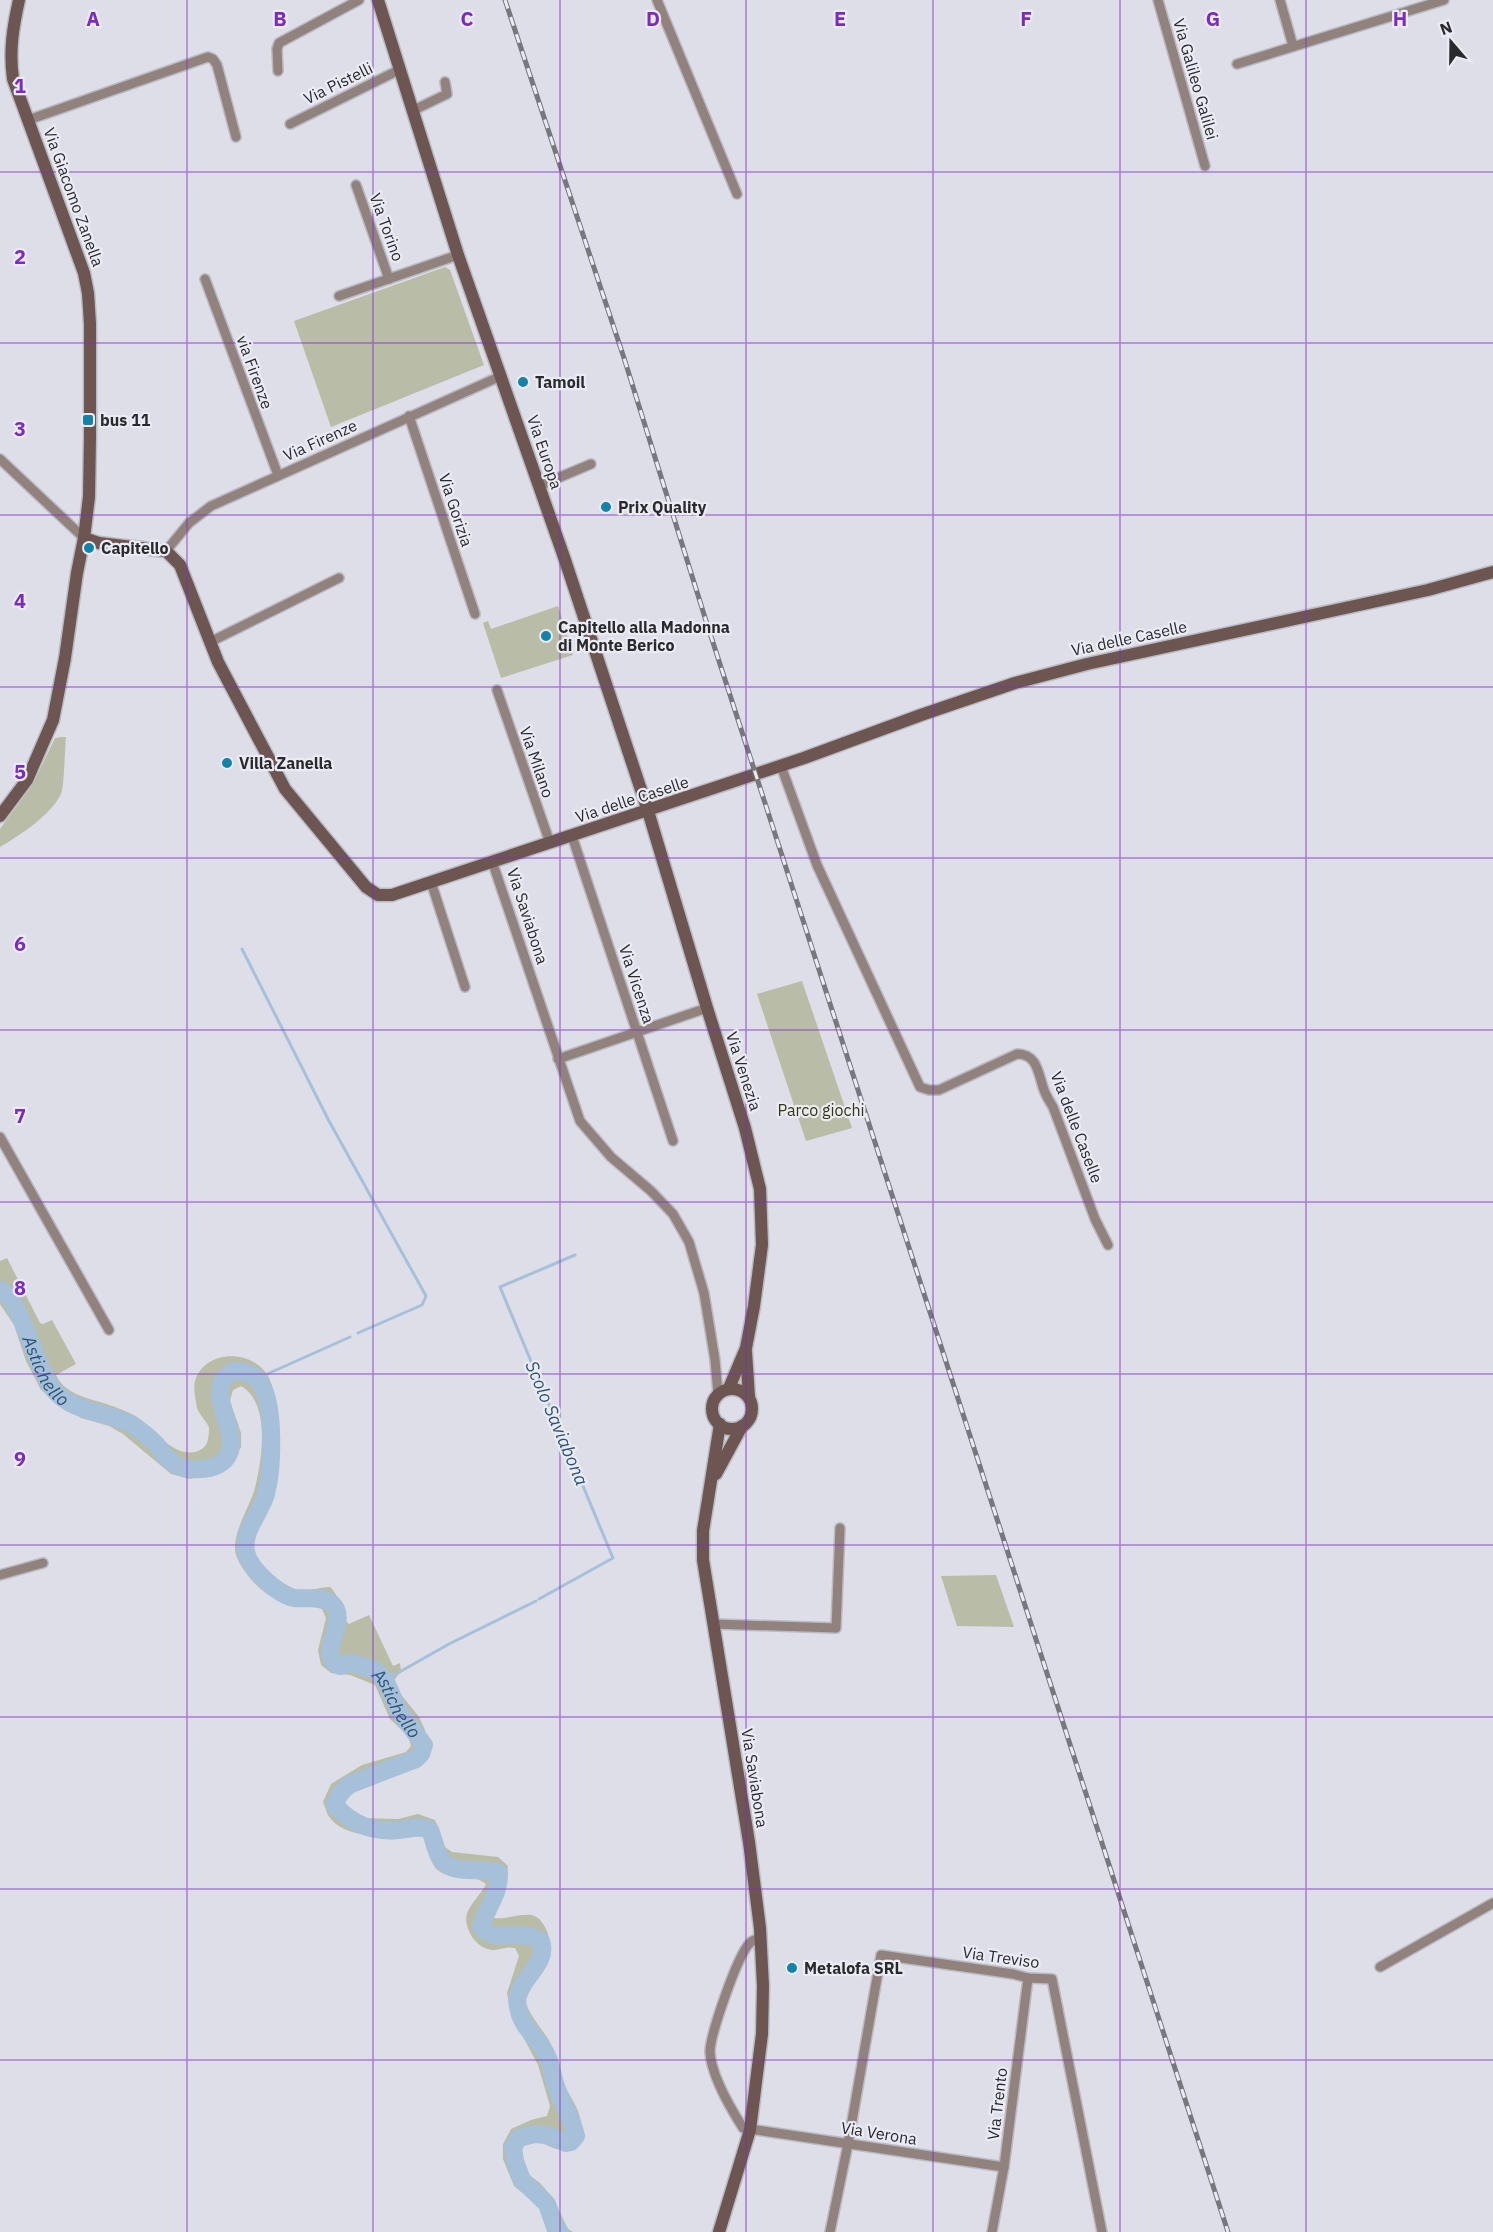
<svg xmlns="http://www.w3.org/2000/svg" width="1493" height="2232" font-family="'IBM Plex Sans',sans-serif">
<rect width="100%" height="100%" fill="#dedee8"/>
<g fill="#b9bca6">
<path d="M445 267 450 270 484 365 331 427 294 321Z"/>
<path d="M558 606 573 655 501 678 483 623 488 621 491 629Z"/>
<path d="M61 737H66C65 747 64 788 61 794 51 815 19 836 0 847V829L33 784 55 738Z"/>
<path d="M802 981 852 1128 806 1141 757 994Z"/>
<path d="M7 1258 40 1323 43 1324 52 1320 76 1364 56 1375C67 1399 99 1399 120 1409 126 1411 132 1414 137 1417 155 1429 172 1457 195 1452 208 1449 209 1439 209 1427 206 1421 199 1414 197 1408 196 1402 193 1387 195 1381 205 1349 252 1349 268 1376 281 1398 276 1471 271 1497 268 1512 253 1522 250 1537 246 1556 282 1587 299 1590 310 1592 318 1587 330 1587 344 1601 337 1613 349 1624L369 1615 393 1666 400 1663 401 1671 392 1683 419 1717 425 1730 429 1755 345 1789 340 1796V1807L346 1813 360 1818 398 1819 418 1814 435 1820 445 1847 452 1852 498 1857 508 1866 505 1888 494 1912V1918C506 1920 518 1913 531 1915 539 1917 541 1921 545 1927 559 1952 533 1979 525 2002 531 2017 542 2029 550 2042 554 2050 553 2061 556 2070 566 2095 582 2104 582 2134L568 2150 556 2149 534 2140 519 2145 524 2171 540 2183 553 2198 568 2229 573 2232H551L539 2207 514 2186 503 2159V2144L511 2129 531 2120 547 2116 550 2106 538 2065 511 2014 507 1993 519 1956 515 1948C506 1946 501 1950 492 1950 476 1949 461 1926 468 1911 472 1902 481 1894 486 1884 474 1873 452 1881 439 1871 429 1864 432 1853 428 1844 427 1841 424 1839 422 1836 396 1836 344 1842 328 1815 326 1811 325 1806 323 1802L331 1784 362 1765 406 1752 411 1746 408 1736 390 1719 375 1685 350 1675 331 1673 321 1665 318 1650 326 1618 322 1609C303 1604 286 1605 269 1595 257 1589 235 1563 235 1549 234 1530 250 1506 255 1488 262 1460 271 1403 241 1386L233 1390 230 1401 241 1433V1447L230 1465 215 1474 190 1479 171 1474 123 1434 109 1426 81 1418 41 1390 26 1361 14 1325 0 1304V1261Z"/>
<path d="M996 1575 1014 1627 957 1626 941 1576Z"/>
</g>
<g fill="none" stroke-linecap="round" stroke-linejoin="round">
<g stroke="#a6c0da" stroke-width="3">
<path d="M242 949 329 1121 426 1296 422 1305 358 1333"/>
<path d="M256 1379 350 1337"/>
<path d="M539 1599 613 1558 500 1287 575 1255"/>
<path d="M387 1683 396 1674 449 1644 536 1601"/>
</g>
<path stroke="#a6c0da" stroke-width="18" id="s1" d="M0 1290C21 1298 36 1369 53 1389 72 1413 106 1411 131 1424 140 1430 148 1436 156 1444 162 1451 168 1462 178 1466 188 1471 208 1470 218 1465 251 1446 209 1403 223 1380 225 1377 231 1373 233 1371 244 1371 255 1374 261 1384 275 1407 273 1471 265 1497 259 1515 242 1532 246 1552 249 1568 278 1595 294 1598 307 1600 328 1593 336 1609 345 1628 316 1655 340 1666L351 1663 375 1670 385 1680 399 1711 424 1745 421 1754 416 1759 351 1784C342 1790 338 1795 335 1805 351 1824 374 1833 398 1830 410 1829 420 1825 430 1830 434 1839 435 1850 440 1858 452 1877 481 1866 499 1873 500 1894 486 1908 481 1927 500 1946 514 1926 541 1941 550 1967 512 1981 518 2007 522 2030 540 2038 548 2058 552 2068 553 2079 557 2089 563 2105 572 2118 576 2136L571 2142 566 2143 547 2135 534 2134 519 2138 513 2147 515 2161 522 2180 547 2204 556 2230 560 2232"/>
<defs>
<g id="street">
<path d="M657 0 737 194"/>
<path d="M1158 0 1205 166"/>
<path d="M1280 0 1293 46"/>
<path d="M1237 64 1444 0"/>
<path d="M278 71 277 49 279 43 359 0"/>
<path d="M412 111 447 94 445 82"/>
<path d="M28 120 208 57 213 59 217 65 236 137"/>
<path d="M290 124 399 70"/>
<path d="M356 185 389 279"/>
<path d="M205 279 278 475"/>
<path d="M339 296 458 255"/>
<path d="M409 416 475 614"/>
<path d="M0 459 84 538"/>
<path d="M539 486 591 464"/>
<path d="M166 551 189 523 211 506 501 376"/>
<path d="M210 642 339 578"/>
<path d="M497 690 550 843"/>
<path d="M781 766 817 865 920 1087 929 1090H939L1017 1054C1038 1054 1038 1074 1044 1090 1046 1096 1050 1102 1053 1107L1095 1219 1108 1245"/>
<path d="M572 836 673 1141"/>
<path d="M492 861 580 1121 611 1157 651 1191 673 1214 689 1242 704 1293 715 1360 718 1394"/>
<path d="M431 882 465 987"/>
<path d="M558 1059 707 1008"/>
<path d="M0 1137 109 1330"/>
<path d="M0 1575 43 1563"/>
<path d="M713 1624 836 1628 840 1528"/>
<path d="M761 1938C756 1939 752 1940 749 1944 737 1957 710 2035 710 2052 711 2075 731 2109 743 2128L1004 2167"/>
<path d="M1380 1967 1493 1903"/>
<path d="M830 2232 848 2144 881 1955 1013 1974 1028 1978 1052 1979 1102 2232"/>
<path d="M992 2232 1004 2167 1028 1978"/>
</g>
<g id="secondary">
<path d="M378 0 458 255 565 560 648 811 707 1008 745 1128 760 1189 762 1245 754 1306 746 1348 729 1388"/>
<path d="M84 538 99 543 166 551 180 565 218 662 285 789 366 887 378 895H392L804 758 921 715 1015 683 1087 664 1428 590 1493 572"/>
<path d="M0 816 27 780 53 720 65 658 77 573 84 538 89 497 90 437V324L88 293 84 273 13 79C9 51 13 27 19 0"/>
<path d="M746 1352 749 1397"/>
<circle cx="732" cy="1409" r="20"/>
<path d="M716 1474 742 1426"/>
<path d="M719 2232 750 2130 762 2034 763 1986 760 1928 749 1842 703 1560V1531L720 1424"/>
</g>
</defs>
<use href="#street" stroke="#babac3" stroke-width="12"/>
<use href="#secondary" stroke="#babac3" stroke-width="15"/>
<use href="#street" stroke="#92827e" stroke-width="9"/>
<use href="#secondary" stroke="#6d5651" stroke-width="12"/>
<defs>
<path id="rail" d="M505 0 624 358 707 624 1228 2232"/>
</defs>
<use href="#rail" stroke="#77777e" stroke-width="5"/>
<use href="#rail" stroke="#ebebf5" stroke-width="3" stroke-dasharray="9" stroke-linecap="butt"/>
</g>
<path fill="none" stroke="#7b2cbf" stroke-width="1.5" stroke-opacity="0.55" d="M187 0V2232M373 0V2232M560 0V2232M746 0V2232M933 0V2232M1120 0V2232M1306 0V2232M0 172H1493M0 343H1493M0 515H1493M0 687H1493M0 858H1493M0 1030H1493M0 1202H1493M0 1374H1493M0 1545H1493M0 1717H1493M0 1889H1493M0 2060H1493"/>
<g fill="#1383aa" stroke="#ebebf5" stroke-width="2">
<circle cx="523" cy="382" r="6"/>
<rect x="82" y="414" width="12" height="12" rx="3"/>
<circle cx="606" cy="507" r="6"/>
<circle cx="89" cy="548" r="6"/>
<circle cx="546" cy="636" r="6"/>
<circle cx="227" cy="763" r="6"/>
<circle cx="792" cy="1968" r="6"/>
</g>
<g text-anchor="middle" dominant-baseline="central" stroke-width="4.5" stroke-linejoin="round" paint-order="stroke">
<g font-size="16" fill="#2a2a2e" stroke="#ebebf5">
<text transform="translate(1196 79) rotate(74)">Via Galileo Galilei</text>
<text transform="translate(338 83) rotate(-26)">Via Pistelli</text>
<text transform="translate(74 197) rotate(70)">Via Giacomo Zanella</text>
<text transform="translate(387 227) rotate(70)">Via Torino</text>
<text transform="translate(255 372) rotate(70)">via Firenze</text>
<text transform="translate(320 440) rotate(-24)">Via Firenze</text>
<text transform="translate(545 452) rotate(71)">Via Europa</text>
<text transform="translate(456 510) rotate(72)">Via Gorizia</text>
<text transform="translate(1129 638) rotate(-12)">Via delle Caselle</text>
<text transform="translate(537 762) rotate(71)">Via Milano</text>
<text transform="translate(632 799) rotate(-18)">Via delle Caselle</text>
<text transform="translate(528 916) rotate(72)">Via Saviabona</text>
<text transform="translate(637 984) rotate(72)">Via Vicenza</text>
<text transform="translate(744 1071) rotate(72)">Via Venezia</text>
<text transform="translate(1077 1127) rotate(69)">Via delle Caselle</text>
<text transform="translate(755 1778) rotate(81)">Via Saviabona</text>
<text transform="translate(1001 1957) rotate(8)">Via Treviso</text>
<text transform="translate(997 2104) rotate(-83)">Via Trento</text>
<text transform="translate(879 2133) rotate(9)">Via Verona</text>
</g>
<g font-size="16" font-weight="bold" fill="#2a2a2e" stroke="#ebebf5" text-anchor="start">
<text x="535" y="382">Tamoil</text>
<text x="100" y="420">bus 11</text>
<text x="618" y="507">Prix Quality</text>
<text x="101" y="548">Capitello</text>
<text x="558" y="627">Capitello alla Madonna<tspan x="558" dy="18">di Monte Berico</tspan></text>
<text x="239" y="763">Villa Zanella</text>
<text x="804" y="1968">Metalofa SRL</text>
</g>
<g font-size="16" fill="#35380d" stroke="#ebebf5">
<text x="821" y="1110">Parco giochi</text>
</g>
<g font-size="18" font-style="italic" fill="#2c547a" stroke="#ebebf5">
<text stroke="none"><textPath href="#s1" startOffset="94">Astichello</textPath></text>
<text transform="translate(557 1423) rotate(67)">Scolo Saviabona</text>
<text stroke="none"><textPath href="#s1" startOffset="870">Astichello</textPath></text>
</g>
</g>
<g font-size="20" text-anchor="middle" font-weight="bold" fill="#7b2cbf" stroke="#ebebf5" stroke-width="4.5" stroke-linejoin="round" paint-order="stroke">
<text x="93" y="26">A</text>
<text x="280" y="26">B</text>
<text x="467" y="26">C</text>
<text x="653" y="26">D</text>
<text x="840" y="26">E</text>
<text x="1026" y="26">F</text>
<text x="1213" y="26">G</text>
<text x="1400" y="26">H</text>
<text x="20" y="93">1</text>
<text x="20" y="264">2</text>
<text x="20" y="436">3</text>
<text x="20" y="608">4</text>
<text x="20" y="779">5</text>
<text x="20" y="951">6</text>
<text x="20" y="1123">7</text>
<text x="20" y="1295">8</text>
<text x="20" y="1466">9</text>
</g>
<g transform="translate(1451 42) rotate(340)" stroke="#ebebf5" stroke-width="4.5" paint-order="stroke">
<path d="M0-4.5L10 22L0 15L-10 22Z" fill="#2a2a2e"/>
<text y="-9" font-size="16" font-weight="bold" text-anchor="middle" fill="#2a2a2e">N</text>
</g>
</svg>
